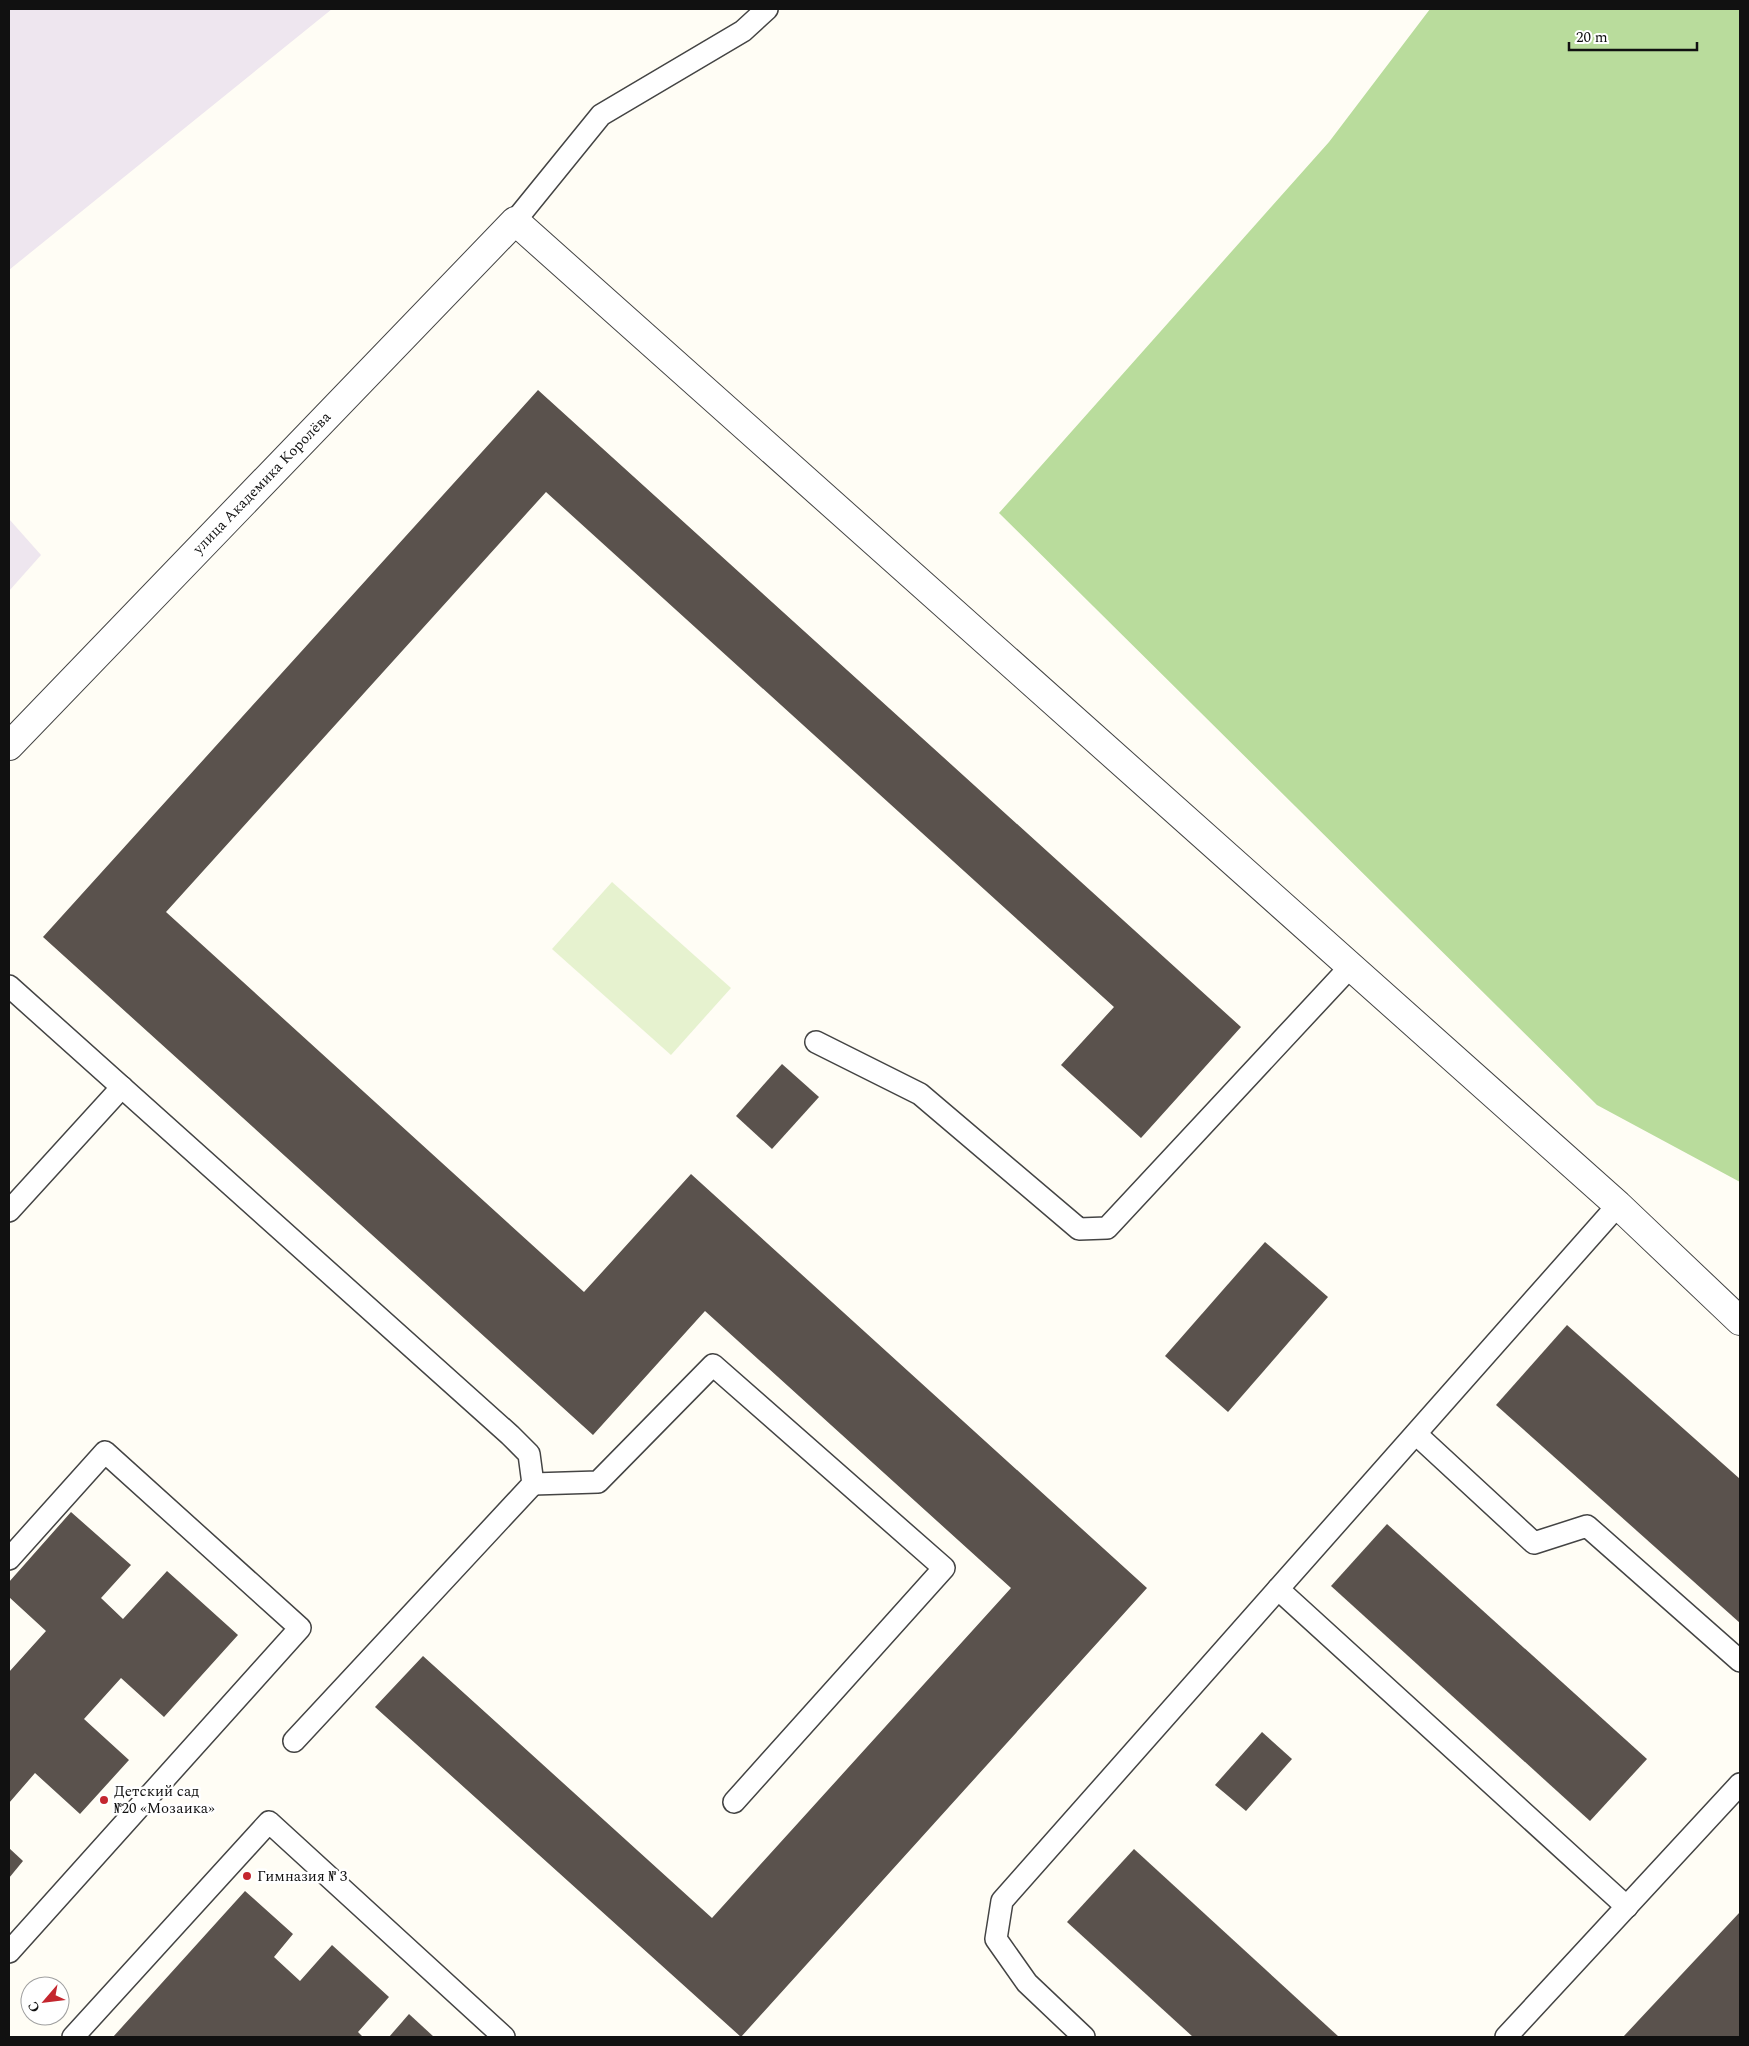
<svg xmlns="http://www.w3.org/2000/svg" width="1749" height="2046" font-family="Spectral,serif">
<rect width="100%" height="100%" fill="#fffdf5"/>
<g fill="#eee6ef">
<path d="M9 9H332L9 270Z"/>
<path d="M9 519 41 555 9 591Z"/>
</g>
<path fill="#b9dc9c" d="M1430 9H1740V1182L1597 1105 999 513 1329 142Z"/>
<path fill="#e6f2cf" d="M612 882 731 988 671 1055 552 949Z"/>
<g fill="#5a524d">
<path d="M538 390 1241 1027 1141 1138 1061 1065 1114 1007 546 492 166 912 584 1292 691 1174 1147 1588 741 2037 375 1707 423 1656 712 1918 1011 1588 705 1311 593 1435 43 937Z"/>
<path d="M782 1064 819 1097 772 1149 736 1116Z"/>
<path d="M1265 1242 1328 1297 1228 1412 1165 1356Z"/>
<path d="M1567 1325 1740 1479V1623L1496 1405Z"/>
<path d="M71 1512 131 1565 101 1598 123 1619 167 1571 238 1635 164 1717 121 1678 84 1719 129 1760 80 1814 35 1773 9 1803V1672L46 1631 9 1597V1582Z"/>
<path d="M1387 1524 1647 1759 1590 1821 1331 1586Z"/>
<path d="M1262 1732 1292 1759 1246 1811 1215 1785Z"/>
<path d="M9 1848 23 1861 9 1878Z"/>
<path d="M1134 1849 1339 2037H1193L1067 1922Z"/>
<path d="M245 1891 293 1934 274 1957 300 1981 332 1945 389 1997 358 2032 363 2037H113Z"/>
<path d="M1740 1912V2037H1623Z"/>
<path d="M409 2014 434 2037H389Z"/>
</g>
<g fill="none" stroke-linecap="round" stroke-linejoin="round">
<defs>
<g id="service">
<path d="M515 221 601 115 743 31 767 9"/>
<path d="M9 986 510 1435 529 1454 533 1484 294 1741"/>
<path d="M816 1042 920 1094 1079 1229 1107 1228 1351 966"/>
<path d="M9 1211 122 1087"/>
<path d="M1416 1434 1534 1543 1587 1526 1740 1661"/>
<path d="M533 1484 598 1482 713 1365 944 1568 734 1802"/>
<path d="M9 1559 105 1452 300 1628 9 1952"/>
<path d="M1278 1589 1627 1907"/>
<path d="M73 2037 269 1822 504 2037"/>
<path d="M1084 2037 1027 1983 996 1939 1002 1901 1618 1205"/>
<path d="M1506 2037 1740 1784"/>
</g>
<path id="minor" d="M9 746 515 221 1618 1205 1740 1321"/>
</defs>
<use href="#service" stroke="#444" stroke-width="24"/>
<use href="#minor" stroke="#444" stroke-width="30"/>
<use href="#service" stroke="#fff" stroke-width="21"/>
<use href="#minor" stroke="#fff" stroke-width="28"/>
</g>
<g fill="#c4262e" stroke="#fff" stroke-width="2">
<circle cx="104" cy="1800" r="5"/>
<circle cx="247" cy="1876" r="5"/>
</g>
<g text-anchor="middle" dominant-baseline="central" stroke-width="5" stroke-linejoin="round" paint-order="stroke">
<g font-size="15" fill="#111" stroke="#fff">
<text transform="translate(262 483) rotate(-46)">улица Академика Королёва</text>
</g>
<g font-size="15" fill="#111" stroke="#fff" text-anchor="start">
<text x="114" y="1791">Детский сад<tspan x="114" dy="17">№20 «Мозаика»</tspan></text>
<text x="257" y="1876">Гимназия № 3</text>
</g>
</g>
<rect width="1749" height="2046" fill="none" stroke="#111111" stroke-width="20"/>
<g transform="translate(45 2001) rotate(242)"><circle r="24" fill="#ffffff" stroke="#a0a0a0"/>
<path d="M0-4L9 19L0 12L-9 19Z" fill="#c4262e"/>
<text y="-8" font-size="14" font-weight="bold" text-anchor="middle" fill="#111111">С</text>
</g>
<path d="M1569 42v8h128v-8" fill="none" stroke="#111111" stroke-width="2.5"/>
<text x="1576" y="42" font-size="15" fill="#111111" stroke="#ffffff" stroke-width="4" paint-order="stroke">20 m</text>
</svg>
